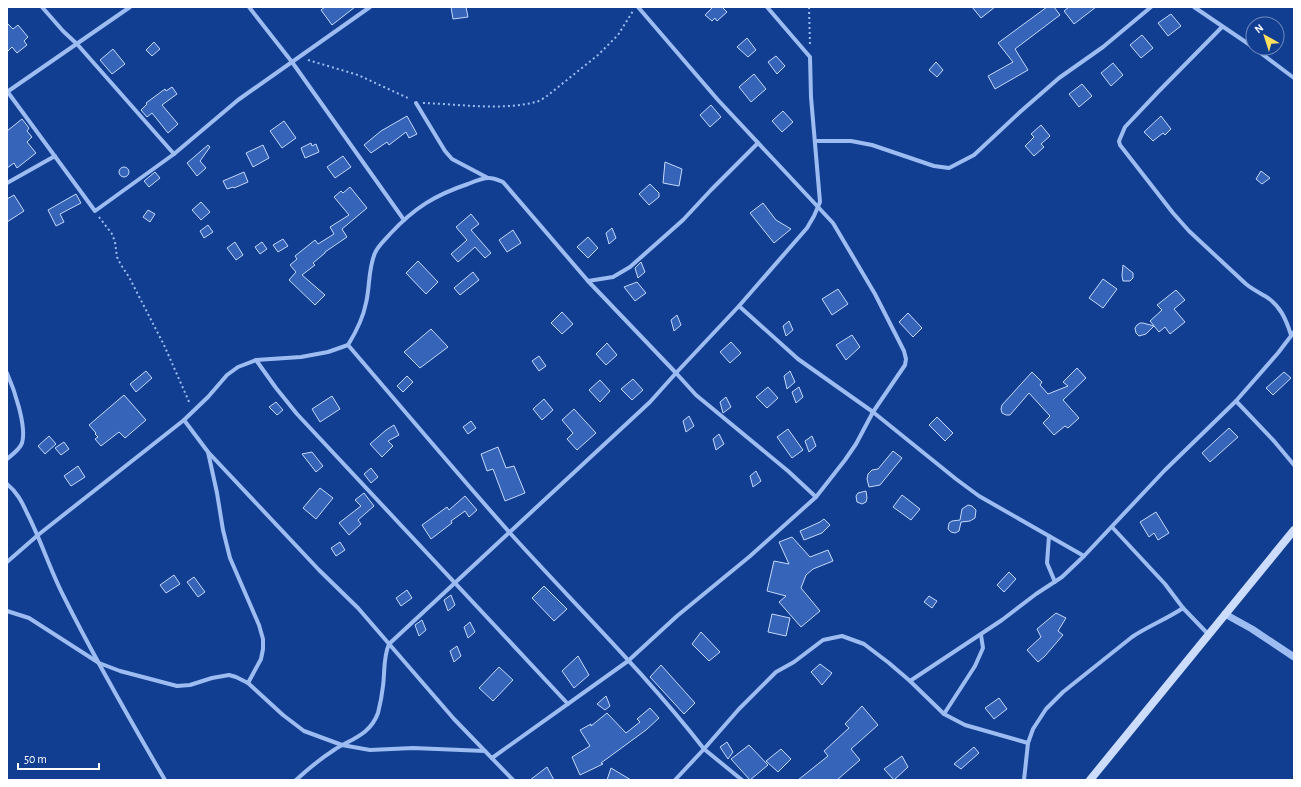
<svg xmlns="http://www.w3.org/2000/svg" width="1301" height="787" font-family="'Alegreya Sans',sans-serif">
<rect width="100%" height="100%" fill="#113e91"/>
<g fill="#3564b8" stroke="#c4d9fd">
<path d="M325 7H355L332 25 321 10Z"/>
<path d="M451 7H466L468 17 453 19Z"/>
<path d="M713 7H722L727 12 717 21 715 18 712 21 705 15Z"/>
<path d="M972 7H995L981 18Z"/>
<path d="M1047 7H1054L1060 15 1015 49 1028 70 995 89 988 76 1013 62 998 43Z"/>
<path d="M1069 7H1096L1074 24 1064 11Z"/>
<path d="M1171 14 1181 26 1168 36 1158 23Z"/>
<path d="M7 23 13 29 18 25 28 37 24 41 27 45 17 53 12 47 7 52Z"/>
<path d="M1142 35 1153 48 1141 58 1130 45Z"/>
<path d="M747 38 756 50 748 57 737 47Z"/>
<path d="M154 42 160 49 152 56 146 50Z"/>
<path d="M113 49 125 64 112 74 100 60Z"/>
<path d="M776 56 785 66 777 74 768 62Z"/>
<path d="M936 62 943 70 937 77 929 70Z"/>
<path d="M1113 63 1123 75 1111 86 1101 73Z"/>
<path d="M754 74 766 89 751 102 739 87Z"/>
<path d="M1082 84 1092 96 1079 107 1069 94Z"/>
<path d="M172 87 177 94 162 105 178 124 168 133 152 113 147 117 141 110 147 104 146 103 165 89 166 91Z"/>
<path d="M711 105 721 117 710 127 700 115Z"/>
<path d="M783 111 793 122 782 132 772 121Z"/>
<path d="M407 116 417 134 409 138 406 132 389 145 387 142 371 153 364 145 381 131Z"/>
<path d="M1161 116 1171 129 1165 135 1163 133 1153 141 1144 132Z"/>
<path d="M22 119 29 128 27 131 32 137 27 142 36 153 17 168 14 163 7 168V131Z"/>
<path d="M284 121 296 138 282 148 270 131Z"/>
<path d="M1041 125 1050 136 1041 144 1044 147 1034 156 1025 146 1034 137 1031 134Z"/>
<path d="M311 143 312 146 316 144 319 152 305 158 301 148Z"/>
<path d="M208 145 210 147 200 161 206 168 197 176 187 163Z"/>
<path d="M263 145 269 158 253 167 246 153Z"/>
<path d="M343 156 351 167 335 178 327 167Z"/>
<path d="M665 162 682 169 679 186 663 183Z"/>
<circle cx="124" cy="172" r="5"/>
<path d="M1261 171 1270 178 1262 184 1256 179Z"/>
<path d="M155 172 160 178 149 187 144 181Z"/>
<path d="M244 172 248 182 234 188 233 187 227 189 223 181Z"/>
<path d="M650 184 659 193V197L649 205 639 194Z"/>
<path d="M350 187 367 208 342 229 347 237 325 252V253L313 263 315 265 302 275 325 295 315 305 289 280 296 272 290 265 297 259 295 256 315 240 318 244 334 234 330 227 349 215 334 197 341 191 343 193Z"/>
<path d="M76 194 81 203 60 214 64 222 56 226 48 210Z"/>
<path d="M14 195 24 211 7 222V199Z"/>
<path d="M201 202 210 212 201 220 192 210Z"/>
<path d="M763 203 776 220 791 229 774 243 750 213Z"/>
<path d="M148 210 155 214 150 222 143 217Z"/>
<path d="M471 214 479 224 471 230 491 253 485 258 475 247 458 262 451 254 467 240 456 227Z"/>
<path d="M208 225 213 232 204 238 200 231Z"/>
<path d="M612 228 616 238 609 244 606 233Z"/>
<path d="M513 230 521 243 507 252 499 240Z"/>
<path d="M588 237 598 248 588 258 577 247Z"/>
<path d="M283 239 288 246 278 252 273 245Z"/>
<path d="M235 242 243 255 236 260 227 248Z"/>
<path d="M262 242 267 249 260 254 255 247Z"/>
<path d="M418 261 438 282 426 294 406 273Z"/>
<path d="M641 262 645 272 638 278 635 268Z"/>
<path d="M1123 265 1133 273V278L1130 281H1123L1122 276Z"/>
<path d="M473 272 479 280 460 295 454 288Z"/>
<path d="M1103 279 1117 289 1103 308 1089 298Z"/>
<path d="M637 282 646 293 635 301 624 287Z"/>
<path d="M838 289 848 304 832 315 822 299Z"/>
<path d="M1176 290 1185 300 1174 309 1185 322 1170 334 1165 327 1159 332 1150 321 1162 310 1157 305Z"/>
<path d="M562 312 573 324 562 334 551 323Z"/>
<path d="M908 313 922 328 913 337 899 322Z"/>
<path d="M677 315 681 325 674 331 671 320Z"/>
<path d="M789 321 793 330 786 336 783 326Z"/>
<path d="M1140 323H1143L1154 326 1146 334 1139 336 1136 333 1135 328 1137 325Z"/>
<path d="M431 329 448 347 420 368 404 352Z"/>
<path d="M852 335 860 347 846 360 836 345Z"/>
<path d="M731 342 741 353 730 363 720 352Z"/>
<path d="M607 343 617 355 606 365 596 354Z"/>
<path d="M539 356 546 366 539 371 532 361Z"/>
<path d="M1077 368 1086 378 1063 400 1079 418 1068 428 1065 426 1054 435 1043 423 1050 416 1029 393 1010 415H1006L1002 413 1001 409 1002 405 1032 372 1042 382 1040 385 1048 394 1068 386 1063 382Z"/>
<path d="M146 371 152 378 136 392 130 384Z"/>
<path d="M790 371 795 382 787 389 784 376Z"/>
<path d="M1284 372 1291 378 1273 395 1266 388Z"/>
<path d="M407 376 413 382 403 392 397 386Z"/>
<path d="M633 379 643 390 632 400 621 389Z"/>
<path d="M600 380 610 391 600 402 589 390Z"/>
<path d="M768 387 778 398 767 408 756 397Z"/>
<path d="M799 387 803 397 796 403 792 392Z"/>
<path d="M124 395 146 420 125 438 119 432 101 446 95 439 98 437 95 434 96 433 89 425Z"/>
<path d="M332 396 340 409 320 422 312 409Z"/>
<path d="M726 397 731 407 723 413 720 402Z"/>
<path d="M544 399 553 410 542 420 533 409Z"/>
<path d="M276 402 283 410 277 415 269 407Z"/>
<path d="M574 409 596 433 577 450 567 439 573 433 562 420Z"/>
<path d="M689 416 694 426 686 432 683 421Z"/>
<path d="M937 417 953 433 945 441 929 425Z"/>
<path d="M471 421 476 428 468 434 463 427Z"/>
<path d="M394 425 399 435 388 441 393 446 382 457 370 444 386 430Z"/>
<path d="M1229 428 1238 437 1210 462 1202 453Z"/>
<path d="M788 429 803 450 792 458 777 437Z"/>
<path d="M719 434 724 444 716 450 713 439Z"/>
<path d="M49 436 56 444 45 454 38 446Z"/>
<path d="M812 436 816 446 809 452 805 441Z"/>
<path d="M64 442 69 449 61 455 55 448Z"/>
<path d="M498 447 506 468 514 466 525 493 505 501 493 469 487 471 481 454Z"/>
<path d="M893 451 902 458 880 485 869 487 867 479 868 474 872 470 878 469Z"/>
<path d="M312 452 323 466 316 472 302 454Z"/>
<path d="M78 466 85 477 71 486 64 476Z"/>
<path d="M371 468 378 477 371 483 364 474Z"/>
<path d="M756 471 761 481 753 487 750 476Z"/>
<path d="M320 488 333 498 316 519 303 508Z"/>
<path d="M866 491 867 498 866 502 862 504 857 502 856 496 858 493Z"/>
<path d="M364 493 374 506 358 520 361 524 349 535 339 523 361 506 355 500Z"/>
<path d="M902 495 920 509 911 520 893 507Z"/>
<path d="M465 496 477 510 469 517 465 511 451 521 452 523 431 539 422 525 447 507 449 510Z"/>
<path d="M968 505 972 506 976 510 975 518 970 521 961 522 959 531 955 533 951 532 948 529 949 523 952 521 960 520 962 509Z"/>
<path d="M1156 512 1169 533 1158 540 1154 533 1149 537 1140 522Z"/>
<path d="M824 519 830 525 822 533 804 540 800 531 820 522Z"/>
<path d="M792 537 810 557 828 550 833 561 813 569 806 575 801 588 820 611 801 627 779 602 786 596 767 591 774 561 789 564 779 542Z"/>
<path d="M340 542 345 550 336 556 331 548Z"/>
<path d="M1009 572 1016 579 1004 592 997 585Z"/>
<path d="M174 575 180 584 166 593 160 585Z"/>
<path d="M194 577 205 592 198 597 187 582Z"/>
<path d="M544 586 567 609 554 621 532 598Z"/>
<path d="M407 590 412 598 401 606 396 598Z"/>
<path d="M451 595 455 605 448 611 444 600Z"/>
<path d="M929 596 937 601 932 608 924 602Z"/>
<path d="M1056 613 1066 618 1058 631 1063 635 1045 656 1038 662 1027 650 1041 637 1037 629Z"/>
<path d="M772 614 790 618 786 636 768 632Z"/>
<path d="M422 620 426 630 419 636 415 625Z"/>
<path d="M470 622 475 632 468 638 464 627Z"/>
<path d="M701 632 720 652 709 661 692 644Z"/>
<path d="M457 646 461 656 454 662 450 651Z"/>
<path d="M578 656 589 675 574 688 562 671Z"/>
<path d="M820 664 832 673 822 685 811 672Z"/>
<path d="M661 665 695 703 684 714 650 677Z"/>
<path d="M499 667 513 680 493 701 479 688Z"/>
<path d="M606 696 610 706 605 710 597 704Z"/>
<path d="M999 698 1007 709 994 719 985 708Z"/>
<path d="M862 706 878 725 851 749 860 760 837 780H798L828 756 824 751 849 728 845 724Z"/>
<path d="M650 708 659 718 646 730 601 763 603 764 580 775 572 757 590 746 580 730 591 724V726L607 713 626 733 640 722 637 719Z"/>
<path d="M727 742 733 752 728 759 720 747Z"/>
<path d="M749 745 768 765 750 780 731 759Z"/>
<path d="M974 747 979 753 961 769 954 764Z"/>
<path d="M781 749 791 759 778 772 766 761Z"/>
<path d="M902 756 908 767 894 780 884 769Z"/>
<path d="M547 767 554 780H530Z"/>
<path d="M611 768 631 780H607Z"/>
</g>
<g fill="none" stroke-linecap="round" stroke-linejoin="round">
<g stroke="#9dbcf2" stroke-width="2" stroke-dasharray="2 3" stroke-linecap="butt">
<path d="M809 7 810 46"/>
<path d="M308 60 358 75 410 99"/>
<path d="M423 103C460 104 500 111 536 102 540 101 544 98 547 96L598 55 618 35 633 11"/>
<path d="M99 217 112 234 115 242 117 257 121 265 129 277 164 345 190 404"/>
</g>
<g stroke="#9dbcf2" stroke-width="4">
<path d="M42 7 63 31 77 44 174 154"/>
<path d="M249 7 292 62 404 220"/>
<path d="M1194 7 1253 47"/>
<path d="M1222 27 1158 92 1125 127 1119 141 1120 145 1173 213 1189 231 1246 284C1252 289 1258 292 1265 296 1280 305 1286 319 1291 335"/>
<path d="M1254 48 1294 78"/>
<path d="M7 91 95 211 174 154 238 100 370 7"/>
<path d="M7 92 130 7"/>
<path d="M416 103 445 151 452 159 488 178"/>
<path d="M815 141H851L872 145 934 166 949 168 974 155 1020 112 1059 78 1103 47 1151 7"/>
<path d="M7 183 55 156"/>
<path d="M588 281 613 277 630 267 683 220 711 190 758 143"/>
<path d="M739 306 798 359 873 412 956 479 979 496 1084 556 1165 470 1236 401 1278 353 1294 332"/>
<path d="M348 345C402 408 455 471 510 533 575 605 644 672 704 749L739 709 776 672 794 662 823 640 842 636 864 644 889 663 910 681 944 714 965 725 1028 743"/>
<path d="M256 360 276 388 297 414 568 704"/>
<path d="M7 373C14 389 27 426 22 443 20 449 12 455 7 459"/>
<path d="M1236 401 1274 441 1294 465"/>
<path d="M184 420 208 452 319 570 358 608 454 719 513 780"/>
<path d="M208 452 217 493 223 530 230 558 259 625 263 639V649L261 659 248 683"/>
<path d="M7 484C17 492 22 502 27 513 41 540 50 570 64 597 95 659 130 720 165 780"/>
<path d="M1112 527 1165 584 1183 608 1208 634"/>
<path d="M1049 536 1047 563 1055 582"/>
<path d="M7 562 38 535 184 420 208 397 227 375 238 367 256 360 301 357 328 352 348 345C356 332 363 319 366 303 370 287 368 269 375 253 378 246 385 240 390 234 414 208 435 195 468 184 475 181 482 178 489 178 494 178 498 180 503 182L588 281 676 373 739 306 807 228 814 216 820 202 811 97 810 57 767 7"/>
<path d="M7 611 29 618 99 663 120 671 177 686 190 685 212 678 229 675 236 677 248 683 283 715 304 731 342 745 370 750 413 748 485 751"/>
<path d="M910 681 1002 620 1036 594 1062 577 1084 556"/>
<path d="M944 714 975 666 983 648 981 635"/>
<path d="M492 758 628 661 677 616 749 557 816 497 845 460 856 444 873 412 905 365 906 359 904 351 875 294 833 223 718 100 638 7"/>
<path d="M296 780C308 769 320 759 334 750 351 739 370 735 378 713 380 705 382 695 383 686 385 671 383 658 389 644L650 402 676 373 696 395 788 471 816 497"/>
<path d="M675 780 704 749 742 780"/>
<path d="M1024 780 1028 743 1033 729 1046 709 1063 692 1132 637C1148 626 1167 619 1183 608"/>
</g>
<path stroke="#9dbcf2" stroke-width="7" d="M1225 614 1252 629 1294 657"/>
<path stroke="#ccdcfc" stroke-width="8" d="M1090 780 1294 530"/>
</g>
<rect width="1301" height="787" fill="none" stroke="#ffffff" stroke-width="16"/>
<g transform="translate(1265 36) rotate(321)"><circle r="19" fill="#113e91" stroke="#708bbd"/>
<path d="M0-3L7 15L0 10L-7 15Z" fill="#ffdf5e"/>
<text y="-6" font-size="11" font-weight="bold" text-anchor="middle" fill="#ffffff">N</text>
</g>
<path d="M18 763v6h81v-6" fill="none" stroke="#ffffff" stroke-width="2"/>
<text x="24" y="763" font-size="12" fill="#ffffff" stroke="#113e91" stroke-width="3" paint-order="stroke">50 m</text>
</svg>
